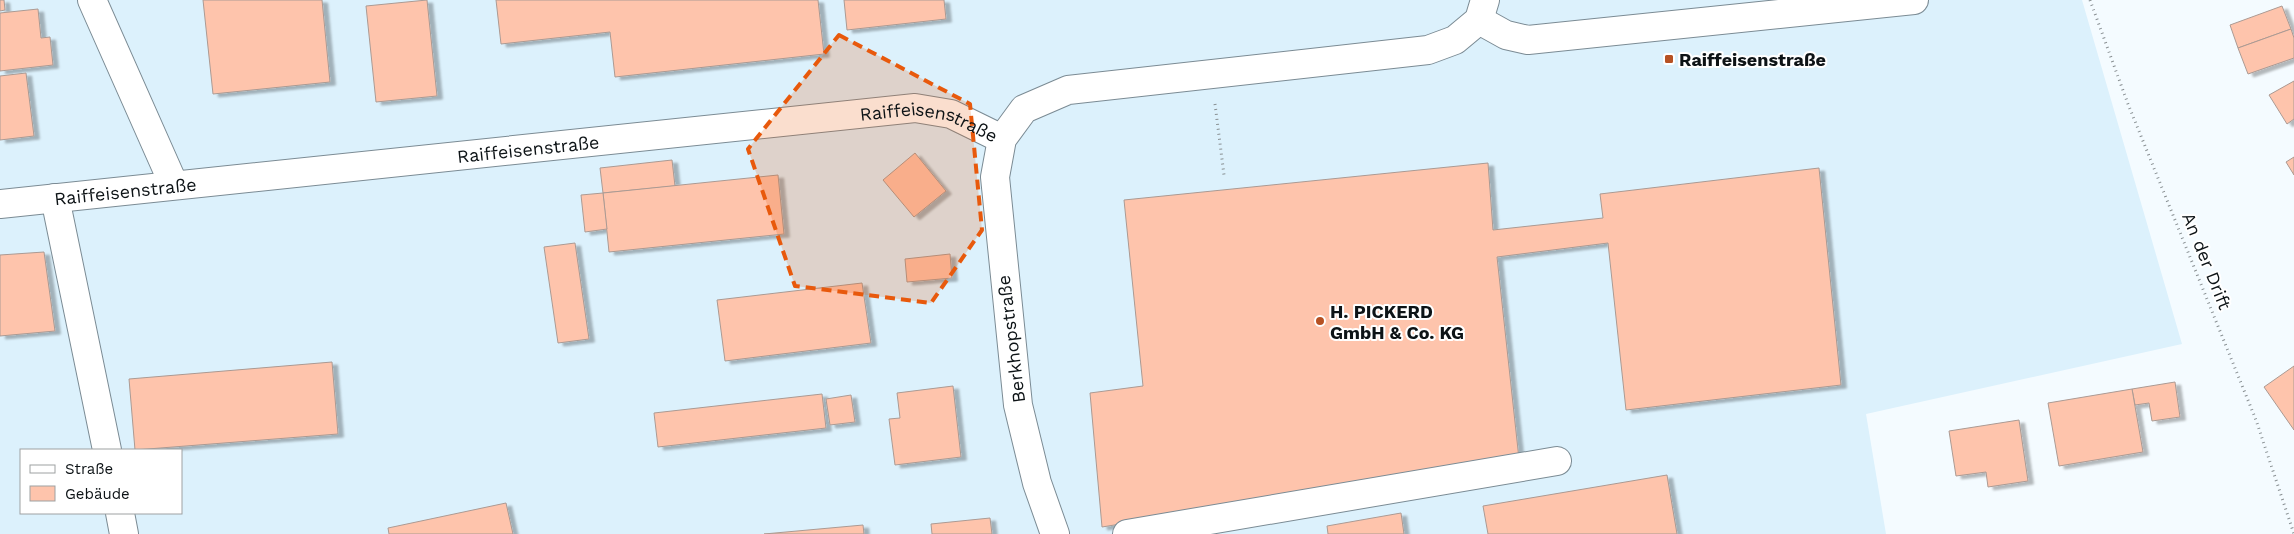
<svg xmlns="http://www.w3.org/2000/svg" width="2294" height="534" font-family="'Work Sans',sans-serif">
<defs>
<filter id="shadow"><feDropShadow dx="5.5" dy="3" stdDeviation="1" flood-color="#0004"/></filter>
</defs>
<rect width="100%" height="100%" fill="#f4fbff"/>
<path fill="#dcf1fc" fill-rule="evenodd" d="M0 0H2082L2182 344 1866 414 1886 534H0ZM21 450H181V513H21Z"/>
<g fill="#fec4ac" stroke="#ab9a93" filter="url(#shadow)">
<path d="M0 0H4L5 10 0 11Z"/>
<path d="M203 0H322L330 82 213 94Z"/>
<path d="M427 0 437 96 376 102 366 6Z"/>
<path d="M496 0H818L824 54 615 77 610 32 501 44Z"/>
<path d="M844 0H944L946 19 847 30Z"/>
<path d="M2282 6 2291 29 2238 48 2230 25Z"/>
<path d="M38 9 41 38 50 37 53 65 0 71V13Z"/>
<path d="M2291 29 2294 38V58L2248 74 2238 48Z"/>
<path d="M26 73 34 136 0 140V76Z"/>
<path d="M2294 81V119L2287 124 2269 95Z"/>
<path d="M915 153 946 191 914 217 883 180Z"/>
<path d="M2294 157V175L2286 162Z"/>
<path d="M672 160 675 186 603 193 600 168Z"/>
<path d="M1488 163 1493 230 1603 218 1600 194 1819 168 1841 385 1626 410 1608 243 1497 257 1519 459 1102 527 1090 393 1143 386 1124 200Z"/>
<path d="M778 175 784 234 609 252 603 193Z"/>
<path d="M603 193 607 229 585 232 581 195Z"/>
<path d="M575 243 589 339 558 343 544 247Z"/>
<path d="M44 252 55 331 0 336V255Z"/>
<path d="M950 254 952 278 907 282 905 259Z"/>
<path d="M862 283 871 343 725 361 717 300Z"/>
<path d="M332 362 338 434 135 450 129 379Z"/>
<path d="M2294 366V430L2264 387Z"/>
<path d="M2175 382 2180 417 2152 421 2149 403 2135 405 2132 389Z"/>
<path d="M953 386 961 457 895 465 889 419 900 418 897 393Z"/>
<path d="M2132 389 2143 452 2059 466 2048 403Z"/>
<path d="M822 394 826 428 658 447 654 413Z"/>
<path d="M851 395 855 422 830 425 826 399Z"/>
<path d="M2019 420 2028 481 1988 487 1986 472 1956 476 1949 431Z"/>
<path d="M1667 475 1677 534H1488L1483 506Z"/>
<path d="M506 503 513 534H389L388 528Z"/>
<path d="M1401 513 1404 534H1328L1327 526Z"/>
<path d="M990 518 992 534H932L931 524Z"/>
<path d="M863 525 864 534H764Z"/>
</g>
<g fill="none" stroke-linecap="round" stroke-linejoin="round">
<defs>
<g id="minor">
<path d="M92 0 174 185"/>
<path d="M1479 20 1506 35 1528 40 1914 0"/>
<path d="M55 198 107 450"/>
<path id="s1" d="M0 204 915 108 951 114 1002 139"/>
<path d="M120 513 124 534"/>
<path d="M1127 534 1557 461"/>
</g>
<path id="major" d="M1055 534 1037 483 1018 405 995 177 1002 139 1024 109 1068 90 1428 50 1455 40 1479 20 1485 0"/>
</defs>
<use href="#minor" stroke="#7b8b94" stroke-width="30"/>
<use href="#major" stroke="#7b8b94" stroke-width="30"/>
<g stroke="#899093" stroke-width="3" stroke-dasharray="1 4" stroke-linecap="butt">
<path d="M2090 0 2128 104 2256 420 2294 534"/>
<path d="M1215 104 1224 175"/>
</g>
<use href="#minor" stroke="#fff" stroke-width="28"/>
<use href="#major" stroke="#fff" stroke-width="28"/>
</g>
<path fill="#e8590c" fill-opacity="0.2" stroke="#e8590c" stroke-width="4" stroke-dasharray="10 6" stroke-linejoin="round" d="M839 35 970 104 982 230 931 303 795 286 748 149Z"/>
<g fill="#b65123" stroke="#fff" stroke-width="2">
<rect x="1664" y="54" width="10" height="10" rx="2.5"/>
<circle cx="1320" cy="321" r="5"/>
</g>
<g text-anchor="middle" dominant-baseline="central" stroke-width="4" stroke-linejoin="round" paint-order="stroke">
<g font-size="18" font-weight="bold" fill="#0d1316" stroke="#fff" text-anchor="start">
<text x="1679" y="59">Raiffeisenstraße</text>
<text x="1330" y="311">H. PICKERD<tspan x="1330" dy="21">GmbH &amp; Co. KG</tspan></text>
</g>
<g font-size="18" fill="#0d1316" stroke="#fff">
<text stroke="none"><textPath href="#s1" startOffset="936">Raiffeisenstraße</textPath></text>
<text stroke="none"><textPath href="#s1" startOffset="531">Raiffeisenstraße</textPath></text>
<text stroke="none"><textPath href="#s1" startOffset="126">Raiffeisenstraße</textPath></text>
<text transform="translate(2207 261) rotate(68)">An der Drift</text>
<text transform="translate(1011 339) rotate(-97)">Berkhopstraße</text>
</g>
</g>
<rect x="20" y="449" width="162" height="65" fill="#ffffff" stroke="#9ea1a2"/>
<rect x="30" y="465" width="25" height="8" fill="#ffffff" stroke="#9ea1a2"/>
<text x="65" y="474" font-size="15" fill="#0d1316">Straße</text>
<rect x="30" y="486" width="25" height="15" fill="#fec4ac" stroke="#9ea1a2"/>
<text x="65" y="499" font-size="15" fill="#0d1316">Gebäude</text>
</svg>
